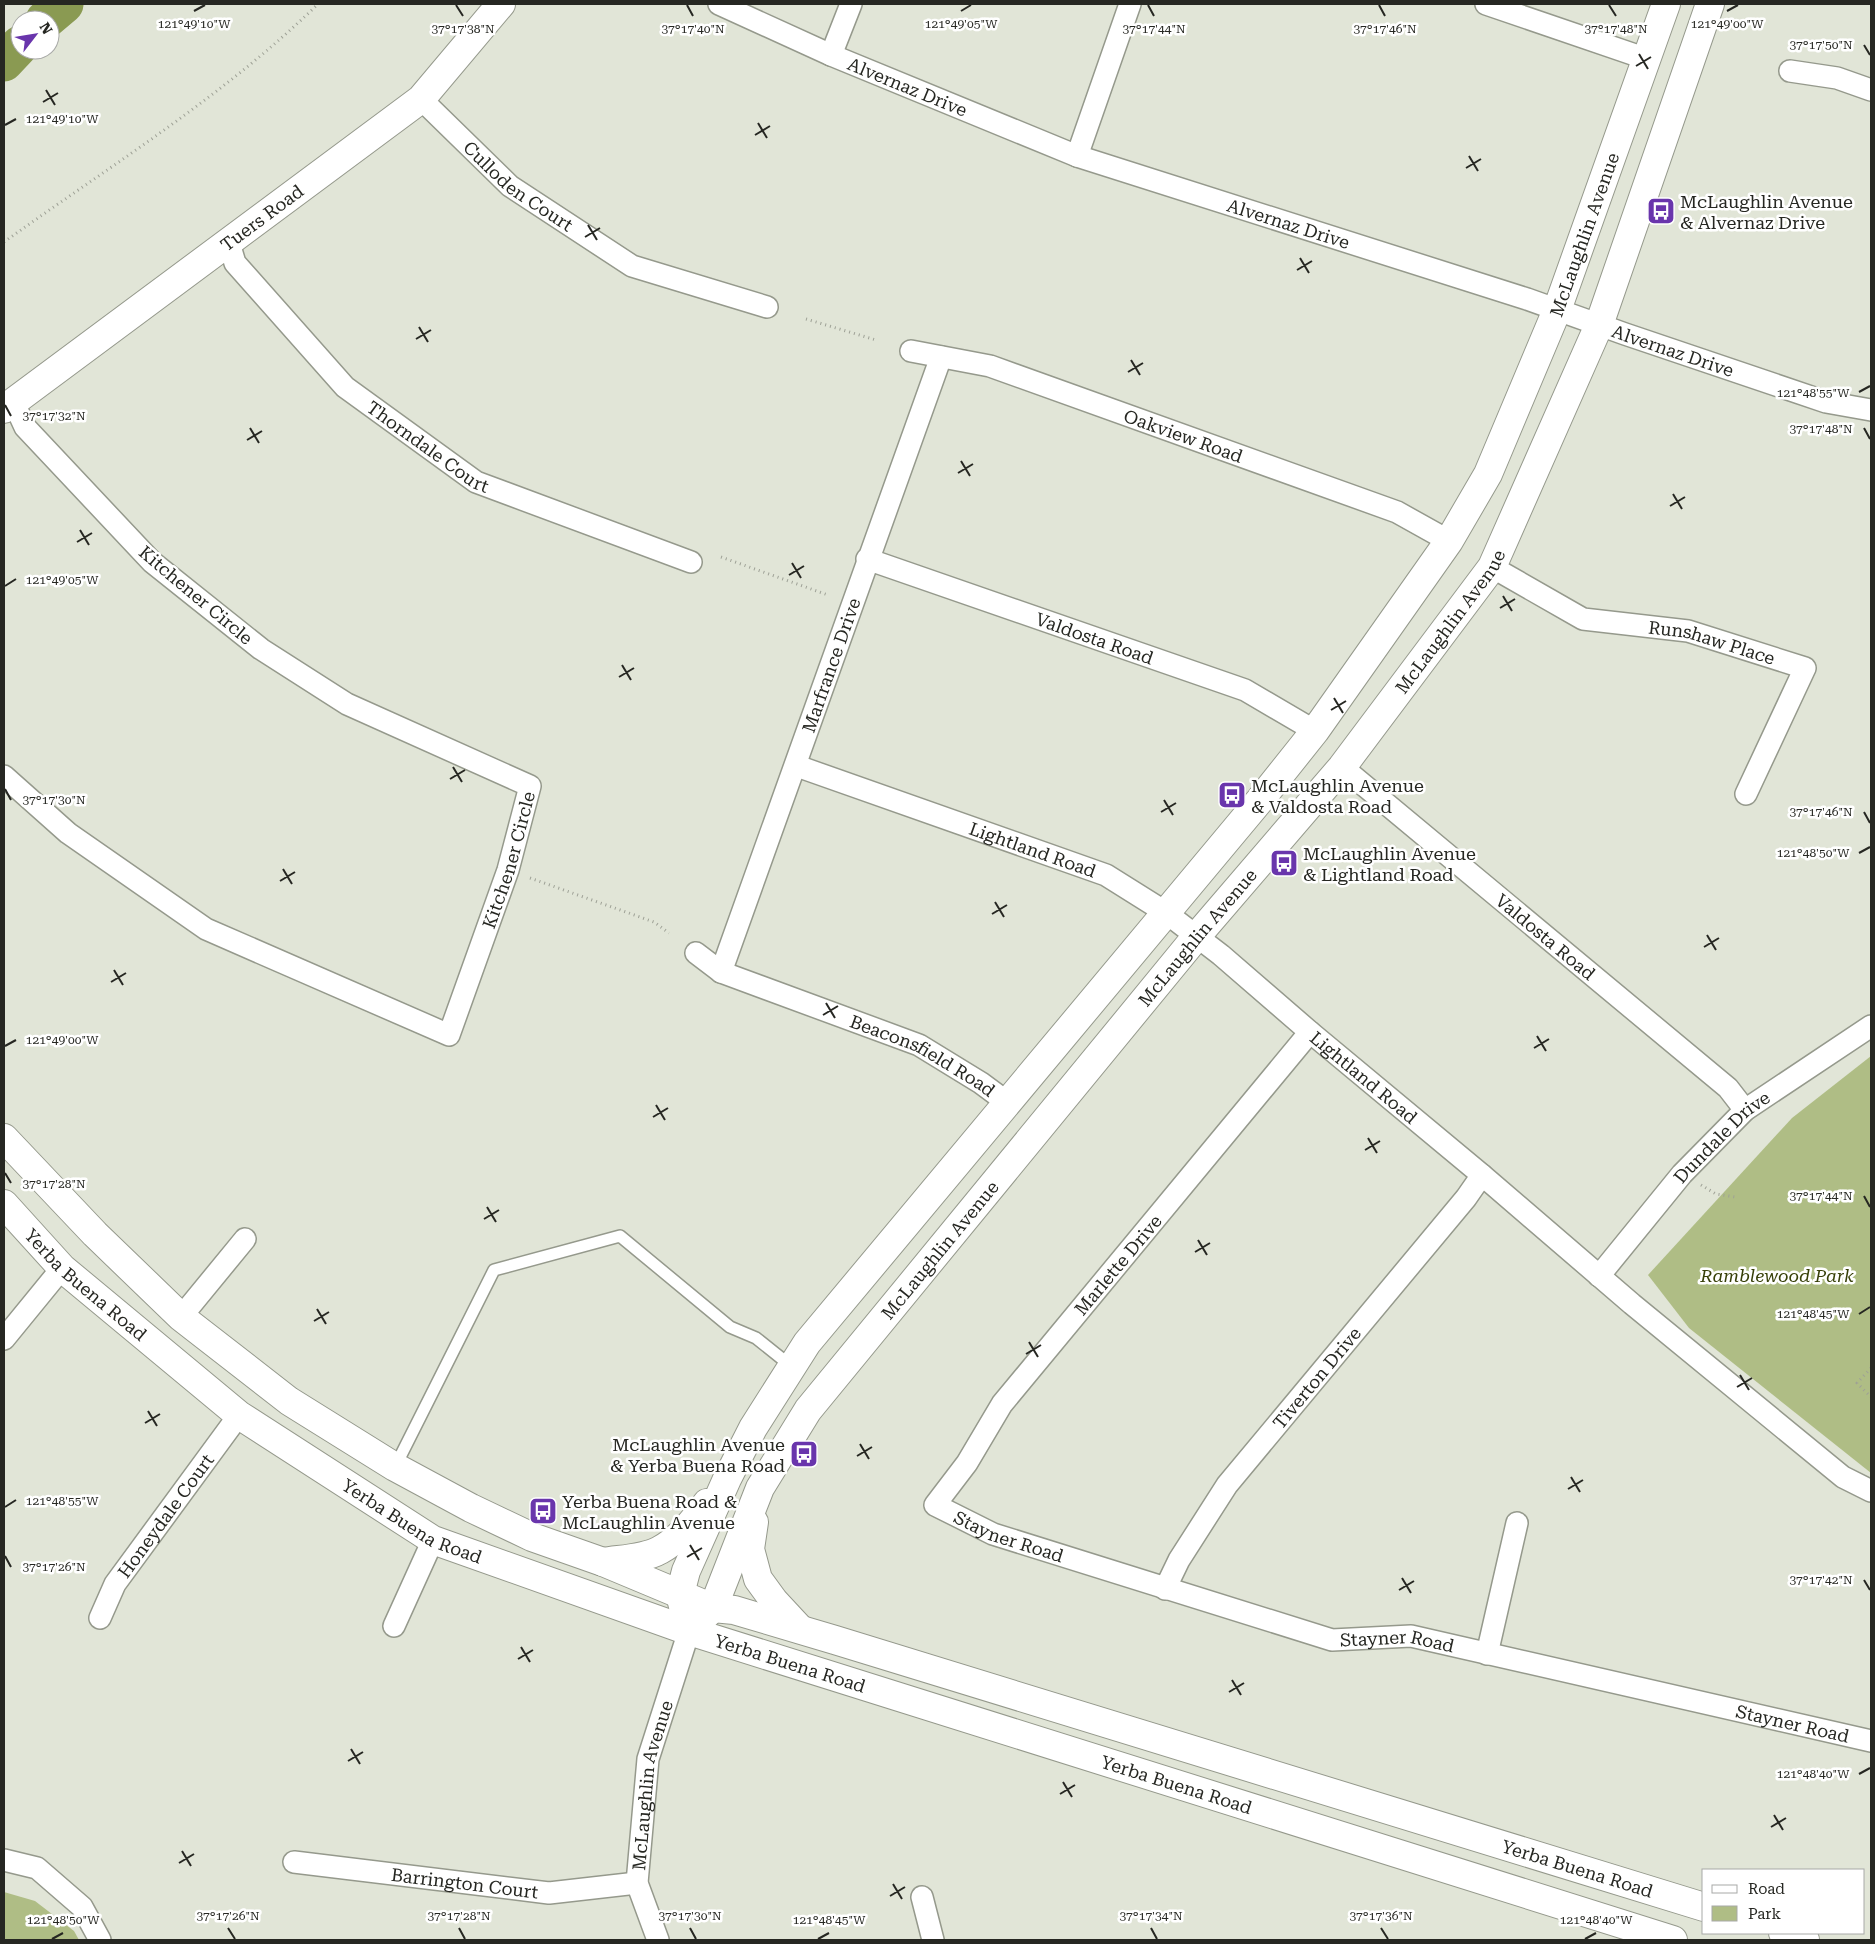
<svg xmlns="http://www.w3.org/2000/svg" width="1875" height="1944" font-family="'Roboto Serif',serif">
<rect width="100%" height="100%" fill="#e1e5d7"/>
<g fill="#afbd85">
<path d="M1871 1056V1473L1689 1328 1648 1275 1792 1118Z"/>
<path d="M4 1892 35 1901 74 1931 79 1940H4Z"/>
</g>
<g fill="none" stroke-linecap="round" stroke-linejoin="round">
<g stroke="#8a9a52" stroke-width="39">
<path d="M45 20 64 4"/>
<path d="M4 62 20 45"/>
</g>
<defs>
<path id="service" d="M395 1467 494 1270 620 1236 730 1327 756 1338 791 1366"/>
<g id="minor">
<path id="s1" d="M719 4 831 55 1077 156 1527 299 1625 334 1826 402 1871 410"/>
<path d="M1486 4 1647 59"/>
<path d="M831 55 851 4"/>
<path d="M1790 71 1837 78 1871 90"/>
<path id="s2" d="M421 99 510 186 632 266 767 307"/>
<path d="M1077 156 1130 4"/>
<path id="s3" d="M229 243 235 263 345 387 476 482 691 562"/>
<path id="s4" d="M911 351 990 366 1397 512 1449 541"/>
<path id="s5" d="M867 559 1245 690 1315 731"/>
<path id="s6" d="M1492 567 1583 619 1688 631 1805 668 1746 794"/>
<path id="s7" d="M797 766 1106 875 1165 912 1221 955 1310 1032 1482 1175 1632 1304 1843 1477 1871 1491"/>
<path id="s8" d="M1342 767 1728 1088 1745 1110"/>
<path id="s9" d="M4 776 68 833 206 929 449 1035 508 870 530 786 347 704 261 649 152 562 25 427 13 401"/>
<path id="s10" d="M696 953 721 972 919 1045 981 1083 1008 1103"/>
<path id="s11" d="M721 972C796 767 866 561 941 357"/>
<path id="s12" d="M1310 1032 1002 1404 967 1463 935 1505 993 1534 1332 1640 1411 1636 1871 1741"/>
<path id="s13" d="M1599 1276 1682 1174 1745 1110 1871 1026"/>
<path d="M181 1317 245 1239"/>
<path d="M4 1339 62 1268"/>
<path id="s14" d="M1165 1589 1179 1560 1227 1485 1466 1198 1482 1175"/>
<path id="s15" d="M100 1618 115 1584 239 1415"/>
<path d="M394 1626 433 1540"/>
<path d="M1487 1654 1517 1523"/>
<path d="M4 1860 37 1868 82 1907 100 1940"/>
<path id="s16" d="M294 1862 549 1893 637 1883"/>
<path d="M922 1897 933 1940"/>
<path id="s17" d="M658 1940 637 1883 648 1759 689 1631"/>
</g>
<g id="tertiary">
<path id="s18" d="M4 409 421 99 501 4"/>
</g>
<g id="secondary">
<path id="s19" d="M4 1138 95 1234 181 1317 289 1401 395 1467 471 1508 532 1537 603 1562 713 1608 734 1610 835 1640 1704 1907"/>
<path id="s20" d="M4 1204 62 1268 239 1415 433 1540 689 1631 1673 1940"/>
<path d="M754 1522 750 1549 758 1579 774 1601 800 1629"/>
<path d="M603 1562C621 1559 644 1559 660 1550 679 1540 694 1520 707 1503"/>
<path id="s21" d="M689 1631 713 1608 760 1488 808 1410 1196 937 1342 767 1492 567 1599 325 1710 4"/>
<path id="s22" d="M689 1631 680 1594 686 1571 727 1479 753 1428 807 1343 1260 800 1315 731 1449 541 1488 474 1557 310 1666 4"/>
<path d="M1783 1933 1805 1940"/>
</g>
</defs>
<use href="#service" stroke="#95998c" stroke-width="14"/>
<use href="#minor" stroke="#95998c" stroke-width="24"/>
<use href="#tertiary" stroke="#95998c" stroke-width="30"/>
<use href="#secondary" stroke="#95998c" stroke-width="30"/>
<g stroke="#9ea196" stroke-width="3" stroke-dasharray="1 4" stroke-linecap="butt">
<path d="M4 242C110 166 224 96 318 4"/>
<path d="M806 319 876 340"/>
<path d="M721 557 828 595"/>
<path d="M530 878 654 922 669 933"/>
<path d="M1701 1185 1716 1194 1735 1197"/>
<path d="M1871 1368 1857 1383 1871 1397"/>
</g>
<use href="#service" stroke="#fff" stroke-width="11"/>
<use href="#minor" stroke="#fff" stroke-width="21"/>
<use href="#tertiary" stroke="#fff" stroke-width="28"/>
<use href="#secondary" stroke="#fff" stroke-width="28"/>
</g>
<path fill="none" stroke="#262722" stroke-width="2" d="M456 5 463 16M687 5 693 16M1148 5 1154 16M1379 5 1385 16M1609 5 1616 16M194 11 205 5M961 11 971 5M1727 11 1738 5M1864 45 1870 55M1639 54 1648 69M1636 66 1651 57M46 90 55 105M43 102 58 93M758 123 767 138M5 125 16 119M755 135 770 126M1469 156 1478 171M1466 168 1481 159M588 225 597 240M585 237 600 228M1300 258 1309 273M1297 270 1312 261M419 327 428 342M416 339 431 330M1131 360 1140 375M1128 372 1143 363M1859 392 1870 386M5 405 11 416M250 428 259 443M1864 428 1870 439M247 440 262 431M961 461 970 476M958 473 973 464M1673 494 1682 509M1670 506 1685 497M80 530 89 545M77 542 92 533M792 563 801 578M789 575 804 566M5 586 16 579M1503 596 1512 611M1500 608 1515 599M622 665 631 680M619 677 634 668M1334 698 1343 713M1331 710 1346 701M453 767 462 782M450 779 465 770M5 789 11 800M1164 800 1173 815M1161 812 1176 803M1864 812 1870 823M1859 853 1870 847M283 869 292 884M280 881 295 872M995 902 1004 917M992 914 1007 905M1707 935 1716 950M1704 947 1719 938M114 970 123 985M111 982 126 973M826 1003 835 1018M823 1015 838 1006M1537 1036 1546 1051M5 1046 16 1040M1534 1048 1549 1039M656 1105 665 1120M653 1117 668 1108M1368 1138 1377 1153M1365 1150 1380 1141M5 1173 11 1183M1864 1196 1870 1207M487 1207 496 1222M484 1219 499 1210M1198 1240 1207 1255M1195 1252 1210 1243M317 1309 326 1324M1859 1314 1870 1307M314 1321 329 1312M1029 1342 1038 1357M1026 1354 1041 1345M1740 1375 1749 1390M1737 1387 1752 1378M148 1411 157 1426M145 1423 160 1414M860 1444 869 1459M857 1456 872 1447M1571 1477 1580 1492M1568 1489 1583 1480M5 1507 16 1500M690 1545 699 1560M5 1556 11 1567M687 1557 702 1548M1402 1578 1411 1593M1864 1580 1870 1590M1399 1590 1414 1581M521 1647 530 1662M518 1659 533 1650M1232 1680 1241 1695M1229 1692 1244 1683M351 1749 360 1764M348 1761 363 1752M1859 1774 1870 1768M1063 1782 1072 1797M1060 1794 1075 1785M1774 1815 1783 1830M1771 1827 1786 1818M182 1851 191 1866M179 1863 194 1854M893 1884 902 1899M890 1896 905 1887M228 1928 235 1939M459 1928 465 1939M690 1928 696 1939M1151 1928 1157 1939M1381 1928 1388 1939M52 1939 63 1933M818 1939 829 1933M1585 1939 1596 1933"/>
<defs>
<symbol id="bus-square" viewBox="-11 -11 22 22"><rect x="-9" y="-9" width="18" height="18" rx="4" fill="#6935ac" stroke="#fff"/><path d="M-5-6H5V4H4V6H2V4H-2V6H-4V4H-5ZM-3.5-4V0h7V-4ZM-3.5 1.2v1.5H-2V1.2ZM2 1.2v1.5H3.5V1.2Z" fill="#fff"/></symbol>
</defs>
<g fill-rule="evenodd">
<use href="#bus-square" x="1645" y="195" width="32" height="32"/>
<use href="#bus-square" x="1216" y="779" width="32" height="32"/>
<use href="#bus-square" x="1268" y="847" width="32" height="32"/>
<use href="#bus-square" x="788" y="1438" width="32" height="32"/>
<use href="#bus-square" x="527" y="1495" width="32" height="32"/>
</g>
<g text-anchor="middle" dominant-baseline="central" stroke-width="5" stroke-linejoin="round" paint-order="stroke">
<g font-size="18" fill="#262722" stroke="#fff">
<text stroke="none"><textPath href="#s1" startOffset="206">Alvernaz Drive</textPath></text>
<text stroke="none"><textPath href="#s2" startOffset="131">Culloden Court</textPath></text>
<text stroke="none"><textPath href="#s18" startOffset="321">Tuers Road</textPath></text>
<text stroke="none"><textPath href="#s1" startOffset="611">Alvernaz Drive</textPath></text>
<text stroke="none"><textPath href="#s22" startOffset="1684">McLaughlin Avenue</textPath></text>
<text stroke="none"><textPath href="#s1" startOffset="1016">Alvernaz Drive</textPath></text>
<text stroke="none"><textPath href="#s4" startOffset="286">Oakview Road</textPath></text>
<text stroke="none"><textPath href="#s3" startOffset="289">Thorndale Court</textPath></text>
<text transform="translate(196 595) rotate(40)">Kitchener Circle</text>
<text stroke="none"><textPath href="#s21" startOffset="1271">McLaughlin Avenue</textPath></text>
<text stroke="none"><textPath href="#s5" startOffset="241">Valdosta Road</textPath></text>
<text stroke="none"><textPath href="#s6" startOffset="236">Runshaw Place</textPath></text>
<text stroke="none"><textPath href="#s11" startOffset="326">Marfrance Drive</textPath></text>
<text stroke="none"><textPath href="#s7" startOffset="250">Lightland Road</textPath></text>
<text stroke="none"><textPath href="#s9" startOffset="704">Kitchener Circle</textPath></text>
<text stroke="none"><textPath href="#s21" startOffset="866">McLaughlin Avenue</textPath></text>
<text stroke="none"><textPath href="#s8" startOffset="265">Valdosta Road</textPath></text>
<text stroke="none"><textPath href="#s10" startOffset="250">Beaconsfield Road</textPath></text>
<text stroke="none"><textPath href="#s7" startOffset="656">Lightland Road</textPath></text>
<text stroke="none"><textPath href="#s13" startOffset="186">Dundale Drive</textPath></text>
<text stroke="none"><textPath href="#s21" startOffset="461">McLaughlin Avenue</textPath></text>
<text transform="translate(1118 1265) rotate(-50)">Marlette Drive</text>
<text stroke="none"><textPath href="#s20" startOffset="115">Yerba Buena Road</textPath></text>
<text stroke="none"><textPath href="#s14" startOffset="261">Tiverton Drive</textPath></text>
<text stroke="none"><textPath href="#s15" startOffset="122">Honeydale Court</textPath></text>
<text stroke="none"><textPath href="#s20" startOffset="520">Yerba Buena Road</textPath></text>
<text stroke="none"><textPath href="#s12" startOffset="685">Stayner Road</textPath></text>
<text stroke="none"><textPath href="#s12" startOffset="1090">Stayner Road</textPath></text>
<text stroke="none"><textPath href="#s20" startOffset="925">Yerba Buena Road</textPath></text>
<text stroke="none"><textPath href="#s12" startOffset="1495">Stayner Road</textPath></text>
<text stroke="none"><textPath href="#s20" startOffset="1330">Yerba Buena Road</textPath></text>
<text stroke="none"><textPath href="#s17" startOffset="160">McLaughlin Avenue</textPath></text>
<text stroke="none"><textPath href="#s19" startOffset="1765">Yerba Buena Road</textPath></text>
<text stroke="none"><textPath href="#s16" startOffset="172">Barrington Court</textPath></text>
</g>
<g font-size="18" fill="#262722" stroke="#fff" text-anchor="start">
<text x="1680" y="201">McLaughlin Avenue<tspan x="1680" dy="21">&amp; Alvernaz Drive</tspan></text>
<text x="1251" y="785">McLaughlin Avenue<tspan x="1251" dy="21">&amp; Valdosta Road</tspan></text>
<text x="1303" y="853">McLaughlin Avenue<tspan x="1303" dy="21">&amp; Lightland Road</tspan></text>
<text x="785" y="1444" text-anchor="end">McLaughlin Avenue<tspan x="785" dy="21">&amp; Yerba Buena Road</tspan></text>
<text x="562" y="1501">Yerba Buena Road &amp;<tspan x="562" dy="21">McLaughlin Avenue</tspan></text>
</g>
<g font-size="18" font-style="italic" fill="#374008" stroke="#fff">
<text x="1777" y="1275">Ramblewood Park</text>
</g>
</g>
<g font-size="12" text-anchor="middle" fill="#262722" stroke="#fff" stroke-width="5" stroke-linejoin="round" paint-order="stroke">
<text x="194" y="28">121°49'10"W</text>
<text x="961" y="28">121°49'05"W</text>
<text x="1727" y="28">121°49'00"W</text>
<text x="463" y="33">37°17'38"N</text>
<text x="1154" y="33">37°17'44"N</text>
<text x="1385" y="33">37°17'46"N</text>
<text x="693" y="33">37°17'40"N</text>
<text x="1616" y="33">37°17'48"N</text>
<text x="1821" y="49">37°17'50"N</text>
<text x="62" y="123">121°49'10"W</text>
<text x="1813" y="397">121°48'55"W</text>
<text x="54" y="420">37°17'32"N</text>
<text x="1821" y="433">37°17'48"N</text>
<text x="62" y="584">121°49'05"W</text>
<text x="54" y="804">37°17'30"N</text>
<text x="1821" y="816">37°17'46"N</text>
<text x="1813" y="857">121°48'50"W</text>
<text x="62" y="1044">121°49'00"W</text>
<text x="54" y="1188">37°17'28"N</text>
<text x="1821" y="1200">37°17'44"N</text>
<text x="1813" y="1318">121°48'45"W</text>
<text x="62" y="1505">121°48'55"W</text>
<text x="54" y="1571">37°17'26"N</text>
<text x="1821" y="1584">37°17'42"N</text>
<text x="1813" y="1778">121°48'40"W</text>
<text x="228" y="1920">37°17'26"N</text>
<text x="459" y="1920">37°17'28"N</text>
<text x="690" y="1920">37°17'30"N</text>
<text x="1151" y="1920">37°17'34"N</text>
<text x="1381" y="1920">37°17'36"N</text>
<text x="63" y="1924">121°48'50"W</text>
<text x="829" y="1924">121°48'45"W</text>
<text x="1596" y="1924">121°48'40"W</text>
</g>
<rect width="1875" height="1944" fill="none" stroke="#262722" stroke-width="10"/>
<rect x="1702" y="1869" width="162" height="65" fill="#ffffff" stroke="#a8a9a7"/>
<rect x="1712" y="1885" width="25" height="8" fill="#ffffff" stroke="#a8a9a7"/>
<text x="1748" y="1894" font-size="15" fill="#262722">Road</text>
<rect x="1712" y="1906" width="25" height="15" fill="#afbd85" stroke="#a8a9a7"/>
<text x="1748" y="1919" font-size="15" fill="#262722">Park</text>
<g transform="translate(35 35) rotate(59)"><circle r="24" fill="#ffffff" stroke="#a8a9a7"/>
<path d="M0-4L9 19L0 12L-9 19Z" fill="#6935ac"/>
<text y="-8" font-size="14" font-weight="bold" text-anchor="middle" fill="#262722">N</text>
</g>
</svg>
